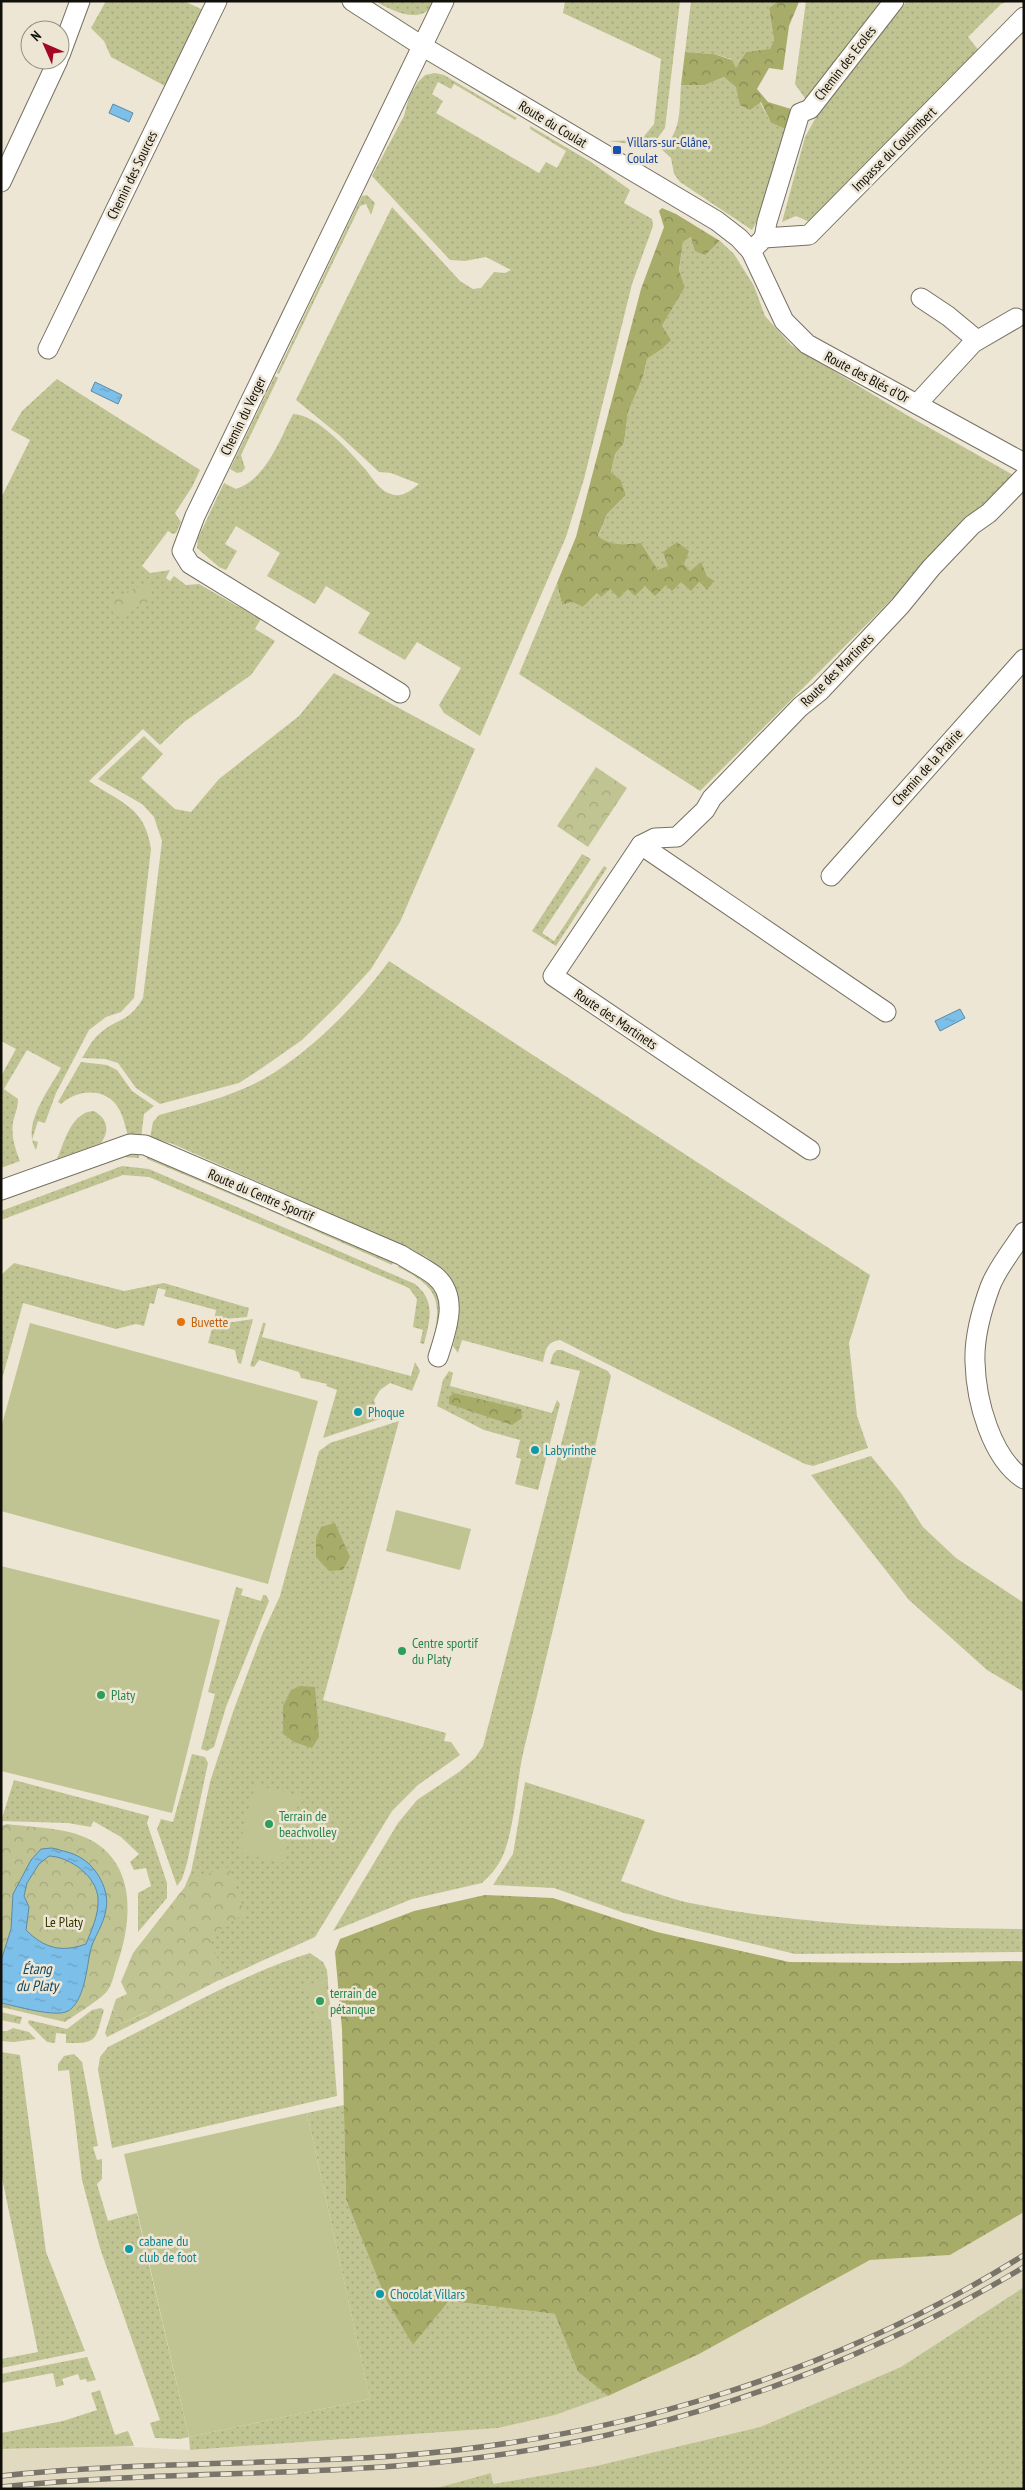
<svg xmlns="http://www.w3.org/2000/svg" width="1025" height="2490" font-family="'PT Sans Narrow',sans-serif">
<defs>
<pattern id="grass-dots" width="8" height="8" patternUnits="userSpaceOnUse" patternTransform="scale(1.25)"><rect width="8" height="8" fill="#c0c493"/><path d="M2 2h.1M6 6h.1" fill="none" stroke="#a4a77d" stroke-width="1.8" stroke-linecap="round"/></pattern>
<pattern id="forest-crowns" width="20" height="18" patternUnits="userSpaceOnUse" patternTransform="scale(1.25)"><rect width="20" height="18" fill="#a7ac69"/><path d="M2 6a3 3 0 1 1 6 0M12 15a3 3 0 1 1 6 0" fill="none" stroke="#878a55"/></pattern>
<pattern id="park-crowns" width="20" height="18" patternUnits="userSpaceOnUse" patternTransform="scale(1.25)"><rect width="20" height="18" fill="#c0c493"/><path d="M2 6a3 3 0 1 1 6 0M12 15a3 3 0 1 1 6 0" fill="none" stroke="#a4a77d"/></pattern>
<pattern id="water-ripples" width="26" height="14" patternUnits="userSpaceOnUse" patternTransform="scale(1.25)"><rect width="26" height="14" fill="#7cbfe8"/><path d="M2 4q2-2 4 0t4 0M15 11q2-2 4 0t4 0" fill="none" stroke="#6aa3c6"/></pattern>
</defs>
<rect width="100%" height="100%" fill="#ede6d5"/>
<path fill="#e2d9c1" d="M1024 2212V2287L901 2367 760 2427 596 2466 493 2484 491 2473 433 2489H1V2449L115 2446 190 2450 498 2428 555 2415 608 2396 699 2354 870 2260 950 2255Z"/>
<g fill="url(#grass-dots)">
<path d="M106 1H184L203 10 165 86 111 57 104 41 91 28Z"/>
<path d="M375 1H434C424 27 392 11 375 1Z"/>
<path d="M565 1H680L665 128 657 139 632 144 608 141 641 140 654 124 661 59 563 13Z"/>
<path d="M691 1H778L769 8 774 40 770 50 746 52 736 69 731 59 714 54 685 52Z"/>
<path d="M806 1H889L809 104 795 84Z"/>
<path d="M907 1H1009L1001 4 968 37 980 52 812 223 796 216 782 222 805 137 819 112Z"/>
<path d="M435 73 444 75 517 118 515 120 454 84 451 89 438 82 432 94 443 101 436 113 539 173 546 162 557 168 566 151 530 129V126L591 162 630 190 624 203 652 219 653 226 632 284 584 479 566 537 480 736 444 713 439 705 461 668 417 642 405 660 358 633 370 613 326 586 315 604 267 576 280 553 236 526 225 544 237 551 226 570 219 567 197 548 198 538 224 483 236 489C266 479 279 441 293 414 317 414 350 452 366 470 373 479 380 491 391 494 402 498 410 491 419 484L391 473 379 472 339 435 296 400 392 207 460 281 473 289 481 288 494 272 505 273 511 270 486 257 465 261 450 260 372 176 404 116 409 97 418 82 425 75Z"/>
<path d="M724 77 760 102 771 123 788 130 764 209 752 230 680 182 674 174 671 158 661 149C682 133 679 110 681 85H705Z"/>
<path d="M367 195 375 203 371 215 366 204 360 206 279 374 277 373 362 196Z"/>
<path d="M691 237 704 255 720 241 734 254 754 286 765 316 791 345 905 414 1015 476 700 791 519 674 557 583 562 605 572 602 583 607 597 593 610 588 628 589 681 581 699 582 707 590 715 581 707 576 701 563 690 571 684 564 658 570 641 543C625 544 611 547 598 537L607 514 626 495 621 480 611 472 615 454 624 443 628 412 643 377 647 359 662 349V326L685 287 679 270 683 242Z"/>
<path d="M275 376 278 378 241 455 245 468 242 472 237 473 230 469Z"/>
<path d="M57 379 200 470 192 487 175 513 181 522 176 533 173 534 168 531 142 566 150 573 170 570 166 578 170 581 174 576 186 585 199 584 239 607 244 600 263 615 255 629 275 641 251 675 184 722 160 745 143 729 89 781C120 803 145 806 151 849L134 998 121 1012 106 1017 89 1030 56 1093 45 1123 38 1121 32 1140 38 1142 36 1150C21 1126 48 1091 61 1068L27 1050 4 1089 18 1099C18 1108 15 1114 13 1122 11 1136 15 1148 20 1161L1 1168V1076L16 1049 1 1041V498L30 440 11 430 22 411Z"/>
<path d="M334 673 475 749 400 922 371 969 339 1004 302 1040 262 1068 239 1083 160 1104 136 1088 118 1063 105 1059 82 1058C87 1051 91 1041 98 1035 117 1017 128 1024 143 998L162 841 154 817 142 804 98 779 144 736 163 754 141 778 175 809 191 812 219 779 299 716Z"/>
<path d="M582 854 591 859 542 933 554 941 604 866 607 868 556 946 532 931Z"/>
<path d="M389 961 870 1275 849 1343 857 1416 868 1448 813 1466 805 1464 560 1340C546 1342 546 1350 543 1362L462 1340 458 1353 453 1346C463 1307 460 1283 427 1257L173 1144 150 1138 153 1122 159 1115C195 1105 235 1096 267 1077 312 1050 358 1004 389 961Z"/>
<path d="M81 1062 107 1065 117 1070 132 1091 154 1106 144 1114 141 1138 128 1137C126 1129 124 1119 120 1111 109 1087 78 1088 61 1104L58 1102Z"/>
<path d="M94 1111C108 1119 110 1131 101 1143L57 1159C65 1141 71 1112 94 1111Z"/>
<path d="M123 1154 139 1155V1158L123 1157 112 1161 1 1201V1198Z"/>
<path d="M147 1157H154L264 1206 263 1208 147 1159Z"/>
<path d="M122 1166 149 1169 415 1284C436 1301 430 1320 424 1344L420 1343 423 1330 413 1327 417 1299 409 1288 149 1177 123 1175 1 1220V1211Z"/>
<path d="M267 1207 393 1262 392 1265 266 1209Z"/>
<path d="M14 1263 124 1291 164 1283 249 1308 247 1317 214 1320 216 1310 164 1296 166 1290 158 1288 154 1304 150 1303 144 1326 136 1324 116 1329 23 1303 1 1383V1275Z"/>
<path d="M399 1265C444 1284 446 1300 433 1346L432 1345C442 1301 440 1288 398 1267Z"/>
<path d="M253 1319 241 1364 238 1363 235 1350 208 1343 213 1325Z"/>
<path d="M263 1323H266L262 1337 411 1376 415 1362 420 1371 412 1391 390 1383 380 1390 374 1400 380 1419 323 1438 337 1390 326 1386 327 1384 301 1378 299 1372 259 1360 254 1367 250 1366Z"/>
<path d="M557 1350H562L608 1371 611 1376C583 1500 555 1625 524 1749 516 1783 516 1820 504 1853 500 1864 491 1875 482 1883L412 1899 333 1931 398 1823 417 1800 459 1772 475 1758 483 1746 580 1371 550 1364 553 1354Z"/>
<path d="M449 1371 453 1373 450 1386 552 1413 557 1400 560 1404 538 1490 515 1484 521 1459 516 1457 520 1440 484 1430 437 1406 443 1380Z"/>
<path d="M399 1421 323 1700 446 1733 444 1741 451 1742 460 1755 418 1785 392 1811 315 1937 220 1980 188 1897 185 1886 191 1872 210 1782 234 1709 262 1635 280 1596 319 1451 330 1443Z"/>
<path d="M871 1456 901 1493 923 1527 956 1558 1024 1603V1692L987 1670 909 1600 811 1475Z"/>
<path d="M236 1587 243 1589 241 1595 261 1601 263 1595H266L269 1601 226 1707 214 1747 207 1751 201 1749 215 1694 208 1692Z"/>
<path d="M192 1754 205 1757 208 1763 187 1863 182 1879 177 1886 157 1829 161 1819 173 1822Z"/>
<path d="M14 1780 149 1816 147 1823 167 1883V1898L138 1932V1893L151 1886 146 1868 134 1870 130 1862 139 1854 121 1837 93 1821 91 1827 68 1823 1 1821Z"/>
<path d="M525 1782 645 1820 621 1881C643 1888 667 1898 690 1903 803 1926 909 1928 1024 1929V1952L795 1954 624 1913 554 1888 493 1885 513 1854Z"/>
<path d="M310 1953 323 1962 327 1970 337 2096 112 2148 98 2070 100 2057 108 2047C175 2014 239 1975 310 1953Z"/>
<path d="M101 2008 104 2010C95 2039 99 2044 66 2043V2034L56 2033 55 2043 47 2042 28 2023 29 2020 67 2029 92 2010Z"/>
<path d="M113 2008 121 2024 147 2012 149 2016 107 2037 105 2033Z"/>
<path d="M13 2028 29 2032 36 2039 14 2042 1 2041V2031H7Z"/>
<path d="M1 2052 20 2055 46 2252 85 2351 1 2368V2359L38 2352 1 2173Z"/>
<path d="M74 2054 82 2062 98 2146 93 2147 97 2160 102 2159V2179L97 2184 108 2221 137 2213 189 2437 370 2399 307 2113 344 2105 346 2199 413 2345 449 2301 556 2314 578 2372 608 2396 555 2415 498 2428 190 2450 189 2437 180 2439 155 2438 150 2423 160 2420 100 2248 82 2180 69 2070 58 2071V2064L64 2056Z"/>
<path d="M1024 2287V2489H433L491 2473 493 2484 596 2466 760 2427 901 2367Z"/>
<path d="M87 2357 96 2380 87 2382 86 2379 80 2380 78 2374 62 2379 64 2385 56 2387 53 2373 1 2383V2374Z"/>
<path d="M100 2390 115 2435 128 2431 134 2446 1 2449V2433L63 2421 97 2410 91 2393Z"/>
</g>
<g fill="url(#forest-crowns)">
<path d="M778 1 799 2 789 26 783 70 769 68 757 89 768 102 791 109 793 113 788 130 771 123 761 102 750 110 740 105 736 87 724 77 705 85H681L685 52 714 54 732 60 736 68 746 52 770 49 774 40 769 8Z"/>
<path d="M662 208 676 214 720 241 705 255 695 251 691 237 683 242 679 270 685 287 662 326 671 340 662 349 647 359 643 377 628 412 624 443 615 454 611 472 621 480 626 495 607 514 598 536C611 547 625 544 641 543L658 570 668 566 663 552 677 542 689 551 684 564 690 571 701 562 707 576 715 581 707 590 699 582 691 591 681 582 672 591 666 585 655 596 645 586 635 596 628 589 619 598 610 589 601 597 597 593 583 607 572 602 562 605 557 583 576 537 641 289 664 227 659 211Z"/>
<path d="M454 1393 521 1409 522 1418 512 1425 449 1404V1397Z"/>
<path d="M335 1523 350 1557 343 1570 329 1571 316 1557V1538L321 1527Z"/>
<path d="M300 1686 315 1687 319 1737 312 1748 294 1742 283 1734V1706L291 1690Z"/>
<path d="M485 1895 553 1898 657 1932 789 1962 896 1963 1024 1961V2212L950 2255 870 2260 699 2354 608 2396 578 2372 555 2314 449 2301 413 2345 387 2301 346 2199 342 2029 335 1952 340 1939 414 1911Z"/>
</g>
<g fill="url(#park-crowns)">
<path d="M147 583 155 599 115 617 108 600Z"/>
<path d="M596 767 627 788 588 847 557 826Z"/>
<path d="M7 1824C36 1828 71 1827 96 1843 138 1871 131 1927 116 1968 114 1975 112 1984 108 1990 103 1998 75 2015 65 2022L1 2007V1826Z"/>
<path d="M229 1867 245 1913 209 1937 225 1977 149 2016 146 2012 121 2024 113 2008 116 1999 127 1994 121 1982 133 1953 191 1879Z"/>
<path d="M1 2012 22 2017 20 2024 1 2020Z"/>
</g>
<g fill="#c0c493">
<path d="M30 1323 318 1401 268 1584 1 1511V1428Z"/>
<path d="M396 1510 471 1529 460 1570 386 1551Z"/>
<path d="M1 1566 220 1620 172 1813 1 1771Z"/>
<path d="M255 1785 300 1796 283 1863 238 1852Z"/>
<path d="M324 1980 333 2017 316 2021 306 1985Z"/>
<path d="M307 2113 370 2399 189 2437 124 2154Z"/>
</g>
<g fill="url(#water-ripples)" stroke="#5c8aa5" fill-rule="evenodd">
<path d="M113 104 133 113 129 122 109 113Z"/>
<path d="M95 382 122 395 118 404 91 391Z"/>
<path d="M960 1009 965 1018 940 1031 935 1021Z"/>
<path d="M52 1848C62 1851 72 1852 81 1858 97 1867 110 1891 106 1909 104 1925 93 1938 90 1952 87 1968 84 2002 68 2011 56 2018 16 2006 1 2003V1961L11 1929 13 1894 31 1860 41 1849ZM49 1856C70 1857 97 1876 98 1899 99 1915 91 1931 86 1944 61 1953 44 1948 26 1930L29 1907 24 1896 27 1883 39 1864Z"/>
</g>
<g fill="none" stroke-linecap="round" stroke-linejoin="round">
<defs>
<g id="street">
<path d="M352 1 422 46 717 221 739 238 751 251 784 321 807 344 1024 463"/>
<path d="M60 55 80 1"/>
<path d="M1 182 58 60"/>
<path d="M764 238 767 222 800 113 810 109 894 1"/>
<path d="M751 251 764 238 809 235 1024 17"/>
<path d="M921 298 948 316 977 340"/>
<path d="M48 349 217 1"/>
<path d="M917 404 973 343 1016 318"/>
<path d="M400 693 190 564 182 551 195 516 444 1"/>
<path d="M641 845 886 1012"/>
<path d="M831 876 1024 659"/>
<path d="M810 1150 553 976 641 845 655 838 677 837 705 810 712 798 800 707 820 691 900 606 931 568 972 525 989 513 1024 477"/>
<path d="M1 1190 130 1144 145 1145 401 1255C412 1262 425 1268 435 1276 460 1297 446 1331 438 1357"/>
<path d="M1024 1232C1013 1249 997 1268 990 1287 982 1309 974 1339 975 1362 976 1400 991 1458 1024 1479"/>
</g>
</defs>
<use href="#street" stroke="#777162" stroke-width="21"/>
<use href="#street" stroke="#fff" stroke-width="19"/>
<defs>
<g id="rail">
<path d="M1 2476C132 2462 264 2465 395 2456 618 2439 834 2374 1024 2255"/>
<path d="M1 2487C132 2473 264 2476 395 2466 622 2450 829 2384 1024 2267"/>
</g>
</defs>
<use href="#rail" stroke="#7a756a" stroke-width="5.5"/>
<use href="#rail" stroke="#ede6d5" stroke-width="4" stroke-dasharray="11" stroke-linecap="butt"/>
</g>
<rect fill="#1a4fb4" stroke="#ede6d5" stroke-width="2" x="612" y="145" width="10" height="10" rx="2.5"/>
<circle fill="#e8710a" stroke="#ede6d5" stroke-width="2" cx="181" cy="1322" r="5"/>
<g fill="#0f9aa8" stroke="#ede6d5" stroke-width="2">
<circle cx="358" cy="1412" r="5"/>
<circle cx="535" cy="1450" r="5"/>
<circle cx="129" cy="2249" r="5"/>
<circle cx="380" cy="2294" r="5"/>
</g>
<g fill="#2e9e5b" stroke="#ede6d5" stroke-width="2">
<circle cx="402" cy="1651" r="5"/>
<circle cx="101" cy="1695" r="5"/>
<circle cx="269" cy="1824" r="5"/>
<circle cx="320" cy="2001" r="5"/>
</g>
<g text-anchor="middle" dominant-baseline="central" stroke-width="5" stroke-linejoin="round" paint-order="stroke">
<g font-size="14" fill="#110f09" stroke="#ede6d5">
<text transform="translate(845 63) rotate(-52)">Chemin des Ecoles</text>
<text transform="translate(553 124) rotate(31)">Route du Coulat</text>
<text transform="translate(894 149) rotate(-45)">Impasse du Cousimbert</text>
<text transform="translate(132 175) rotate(-64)">Chemin des Sources</text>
<text transform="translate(867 377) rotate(28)">Route des Blés d'Or</text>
<text transform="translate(243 416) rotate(-64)">Chemin du Verger</text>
<text transform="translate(837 670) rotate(-45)">Route des Martinets</text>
<text transform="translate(927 767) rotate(-48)">Chemin de la Prairie</text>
<text transform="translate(616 1019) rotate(34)">Route des Martinets</text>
<text transform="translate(261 1195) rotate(23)">Route du Centre Sportif</text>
</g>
<g font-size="14" fill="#164399" stroke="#ede6d5" text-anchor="start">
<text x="627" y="142">Villars-sur-Glâne,<tspan x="627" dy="16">Coulat</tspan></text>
</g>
<g font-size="14" fill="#c56008" stroke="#ede6d5" text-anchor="start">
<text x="191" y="1322">Buvette</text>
</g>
<g font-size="14" fill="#0d838f" stroke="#ede6d5" text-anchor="start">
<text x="368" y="1412">Phoque</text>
<text x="545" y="1450">Labyrinthe</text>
<text x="139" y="2241">cabane du<tspan x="139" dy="16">club de foot</tspan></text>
<text x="390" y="2294">Chocolat Villars</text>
</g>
<g font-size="14" fill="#27864d" stroke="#ede6d5" text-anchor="start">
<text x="412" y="1643">Centre sportif<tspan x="412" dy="16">du Platy</tspan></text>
<text x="111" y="1695">Platy</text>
<text x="279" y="1816">Terrain de<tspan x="279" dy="16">beachvolley</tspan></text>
<text x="330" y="1993">terrain de<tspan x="330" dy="16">pétanque</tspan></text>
</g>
<g font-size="14" fill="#353700" stroke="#ede6d5">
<text x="64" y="1922">Le Platy</text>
</g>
<g font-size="15" font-style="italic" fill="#144864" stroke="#ede6d5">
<text x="37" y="1968">Étang<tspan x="37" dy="17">du Platy</tspan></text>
</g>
</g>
<rect width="1025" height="2490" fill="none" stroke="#110f09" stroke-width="5"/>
<g transform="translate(45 45) rotate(315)"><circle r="24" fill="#ede6d5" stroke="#959083"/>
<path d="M0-4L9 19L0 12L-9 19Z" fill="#a40723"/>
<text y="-8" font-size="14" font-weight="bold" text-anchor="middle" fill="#110f09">N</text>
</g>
</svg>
